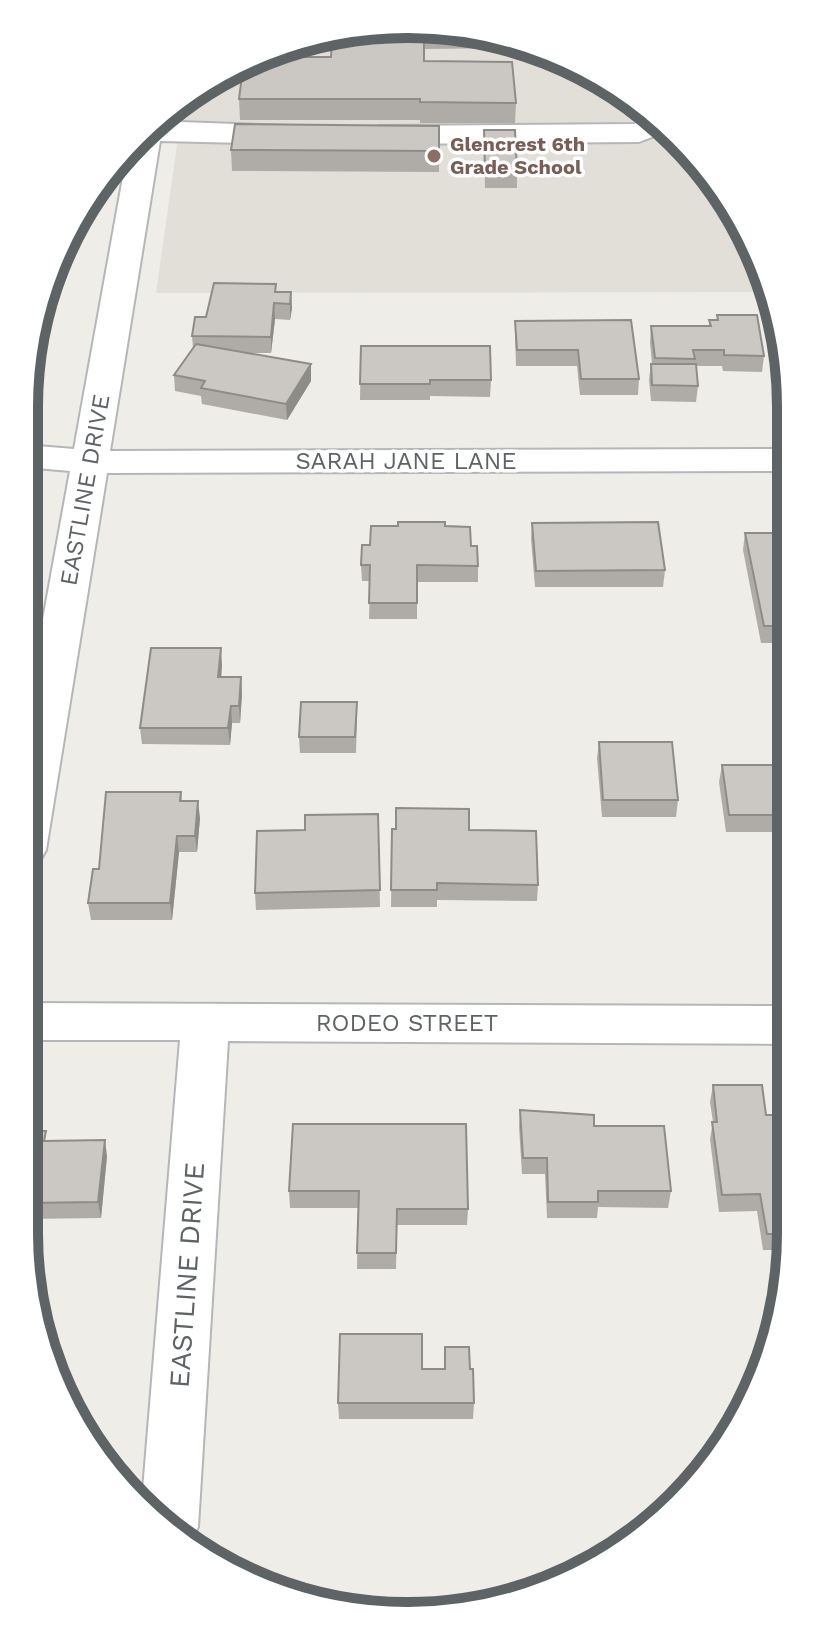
<svg xmlns="http://www.w3.org/2000/svg" width="815" height="1640" font-family="'Work Sans',sans-serif">
<rect width="100%" height="100%" fill="#efede7"/>
<path fill="#e2ded8" d="M432 25 577 63 660 119 726 194 763 292 156 293 183 103 284 45Z"/>
<g fill="none" stroke-linecap="round" stroke-linejoin="round">
<defs>
<g id="minor">
<path d="M654 115 670 130 639 142 380 144 369 141 365 135 369 129 380 126 634 124Z"/>
<path d="M153 121 291 126 302 129 306 135 302 141 291 144 160 141 110 451 788 449V471L107 473 46 850 40 861 24 866V724L70 471 25 467V445L74 449 127 155Z"/>
<path d="M24 1003 790 1006V1044L228 1041 198 1527 189 1546 142 1502 180 1040H24Z"/>
</g>
</defs>
<use href="#minor" stroke="#b4b7ba" stroke-width="4"/>
<use href="#minor" fill="#fff" fill-rule="evenodd"/>
</g>
<g fill="#afaca8">
<path d="M432 25 521 48 424 49V61L516 103 515 123H420V120H240L239 99 331 57 332 49H276L284 44Z"/>
<path d="M439 126V172L232 171 231 150Z"/>
<path d="M484 130 517 172V188H485Z"/>
<path d="M277 292H291L292 308 290 320 275 319 271 353H247L311 364V381L287 420 202 404 201 396 175 391 174 375 193 348 192 336 206 317Z"/>
<path d="M717 315 764 356 762 372 723 371 722 366H696L698 386 696 402 651 401 649 380 651 364H652L650 342 651 326H709V320H717Z"/>
<path d="M515 321 639 379 638 395H580L577 366H516L515 337Z"/>
<path d="M361 346 491 380 490 397 430 396V400H360Z"/>
<path d="M532 523 665 570 663 587H535L531 539Z"/>
<path d="M445 526 471 546 478 566V582H417V619H369L370 581H362L361 565 370 545Z"/>
<path d="M783 530H788L789 643H761L743 550 745 533H783Z"/>
<path d="M222 665 221 677H241L242 694 240 723H232L230 745 142 744 140 728Z"/>
<path d="M357 719 356 753H300L299 737Z"/>
<path d="M599 742 678 800 676 817H602L597 758Z"/>
<path d="M722 765H789V832H726L719 782Z"/>
<path d="M181 792 182 801 200 818 197 852H179L172 920H91L88 903 99 869Z"/>
<path d="M378 814 380 907 256 910 255 893 305 830Z"/>
<path d="M392 829 469 830 538 885 537 901 437 900V907H391Z"/>
<path d="M713 1085 766 1115H790V1250H763L757 1211 719 1212 710 1139 713 1122 710 1102Z"/>
<path d="M520 1110 594 1126 671 1191 668 1208 598 1207 597 1218H547L545 1174H522L519 1127Z"/>
<path d="M293 1124 468 1209 467 1225H397L396 1269H357L358 1208H290L289 1191Z"/>
<path d="M24 1131 47 1141 107 1156 101 1218 24 1219Z"/>
<path d="M422 1369H470L474 1403 473 1419H339L338 1403Z"/>
</g>
<g fill="#8e8c88">
<path d="M291 292 292 308 290 320V304Z"/>
<path d="M274 303 275 319 271 353V337Z"/>
<path d="M311 364V381L287 420 286 404Z"/>
<path d="M221 648 222 665 220 694 218 677Z"/>
<path d="M241 677 242 694 240 723 239 706Z"/>
<path d="M231 706 232 723 230 745 228 728Z"/>
<path d="M198 801 200 818 197 852 195 836Z"/>
<path d="M177 836 179 852 172 920 170 903Z"/>
<path d="M105 1140 107 1156 101 1218 98 1202Z"/>
</g>
<g fill="#cbc8c3" stroke="#8e8c88" stroke-width="2">
<path d="M432 25 447 29H424V61L512 62 516 103 420 102V99H239L243 68 263 57H331L332 38Z"/>
<path d="M235 124 439 126V151L231 150Z"/>
<path d="M484 130H515L517 172H485Z"/>
<path d="M214 283 276 284 275 292H291L290 304 274 303 271 337 192 336 195 317H206Z"/>
<path d="M717 315H757L764 356 724 355V350H693L695 359 655 358 651 326H711L709 320H718Z"/>
<path d="M631 320 639 379H581L578 350H517L515 321Z"/>
<path d="M196 344 311 364 286 404 201 388 205 381 174 375Z"/>
<path d="M361 346H490L491 380H430V384H360Z"/>
<path d="M651 364H696L698 386 652 385Z"/>
<path d="M398 522H445V526L470 527 471 546H477L478 566 417 565V603H369L370 565H361L362 545H370L371 526H398Z"/>
<path d="M658 522 665 570 536 571 532 523Z"/>
<path d="M783 530H788V626H764L745 533H784Z"/>
<path d="M151 648H221L218 677H241L239 706H231L228 728H140Z"/>
<path d="M301 702H357L355 737H299Z"/>
<path d="M599 742H672L678 800H603Z"/>
<path d="M722 765H789V815H729Z"/>
<path d="M106 792H181L180 801H198L195 836H177L170 903H88L93 869H99Z"/>
<path d="M396 808 469 809V830L536 831 538 885 437 883V890H391L392 829H396Z"/>
<path d="M378 814 380 890 255 893 257 831 305 830V815Z"/>
<path d="M713 1085H762L766 1115H790V1234H767L760 1194 722 1195 712 1122H717Z"/>
<path d="M520 1110 594 1115V1126H664L671 1191H598V1202H548L547 1158H523Z"/>
<path d="M293 1124H466L468 1209H397L396 1253H357L359 1191H289Z"/>
<path d="M24 1131H46L44 1141 105 1140 98 1202 24 1203Z"/>
<path d="M340 1334H422V1369H445V1347H469L470 1369H473L474 1403H338Z"/>
</g>
<circle fill="#8d6e63" stroke="#fff" stroke-width="3" cx="434" cy="156" r="8"/>
<g text-anchor="middle" dominant-baseline="central" stroke-width="7" stroke-linejoin="round" paint-order="stroke">
<g font-size="20" font-weight="bold" fill="#785e54" stroke="#fff" text-anchor="start">
<text x="450" y="144">Glencrest 6th<tspan x="450" dy="23">Grade School</tspan></text>
</g>
<g font-size="24" fill="#5e6366" stroke="#fff">
<text x="406" y="461">SARAH JANE LANE</text>
<text transform="translate(85 490) rotate(-80)">EASTLINE DRIVE</text>
<text x="407" y="1023">RODEO STREET</text>
</g>
<g font-size="28" fill="#5e6366" stroke="#fff">
<text transform="translate(187 1275) rotate(-86)">EASTLINE DRIVE</text>
</g>
</g>
<path d="M0 0H815V1640H0ZM407 38H408A369 369 0 0 1 777 407V1233A369 369 0 0 1 408 1602H407A369 369 0 0 1 38 1233V407A369 369 0 0 1 407 38Z" fill="#fff" fill-rule="evenodd"/>
<path fill="none" stroke="#5e6366" stroke-width="10" d="M407 38H408A369 369 0 0 1 777 407V1233A369 369 0 0 1 408 1602H407A369 369 0 0 1 38 1233V407A369 369 0 0 1 407 38Z"/>
</svg>
